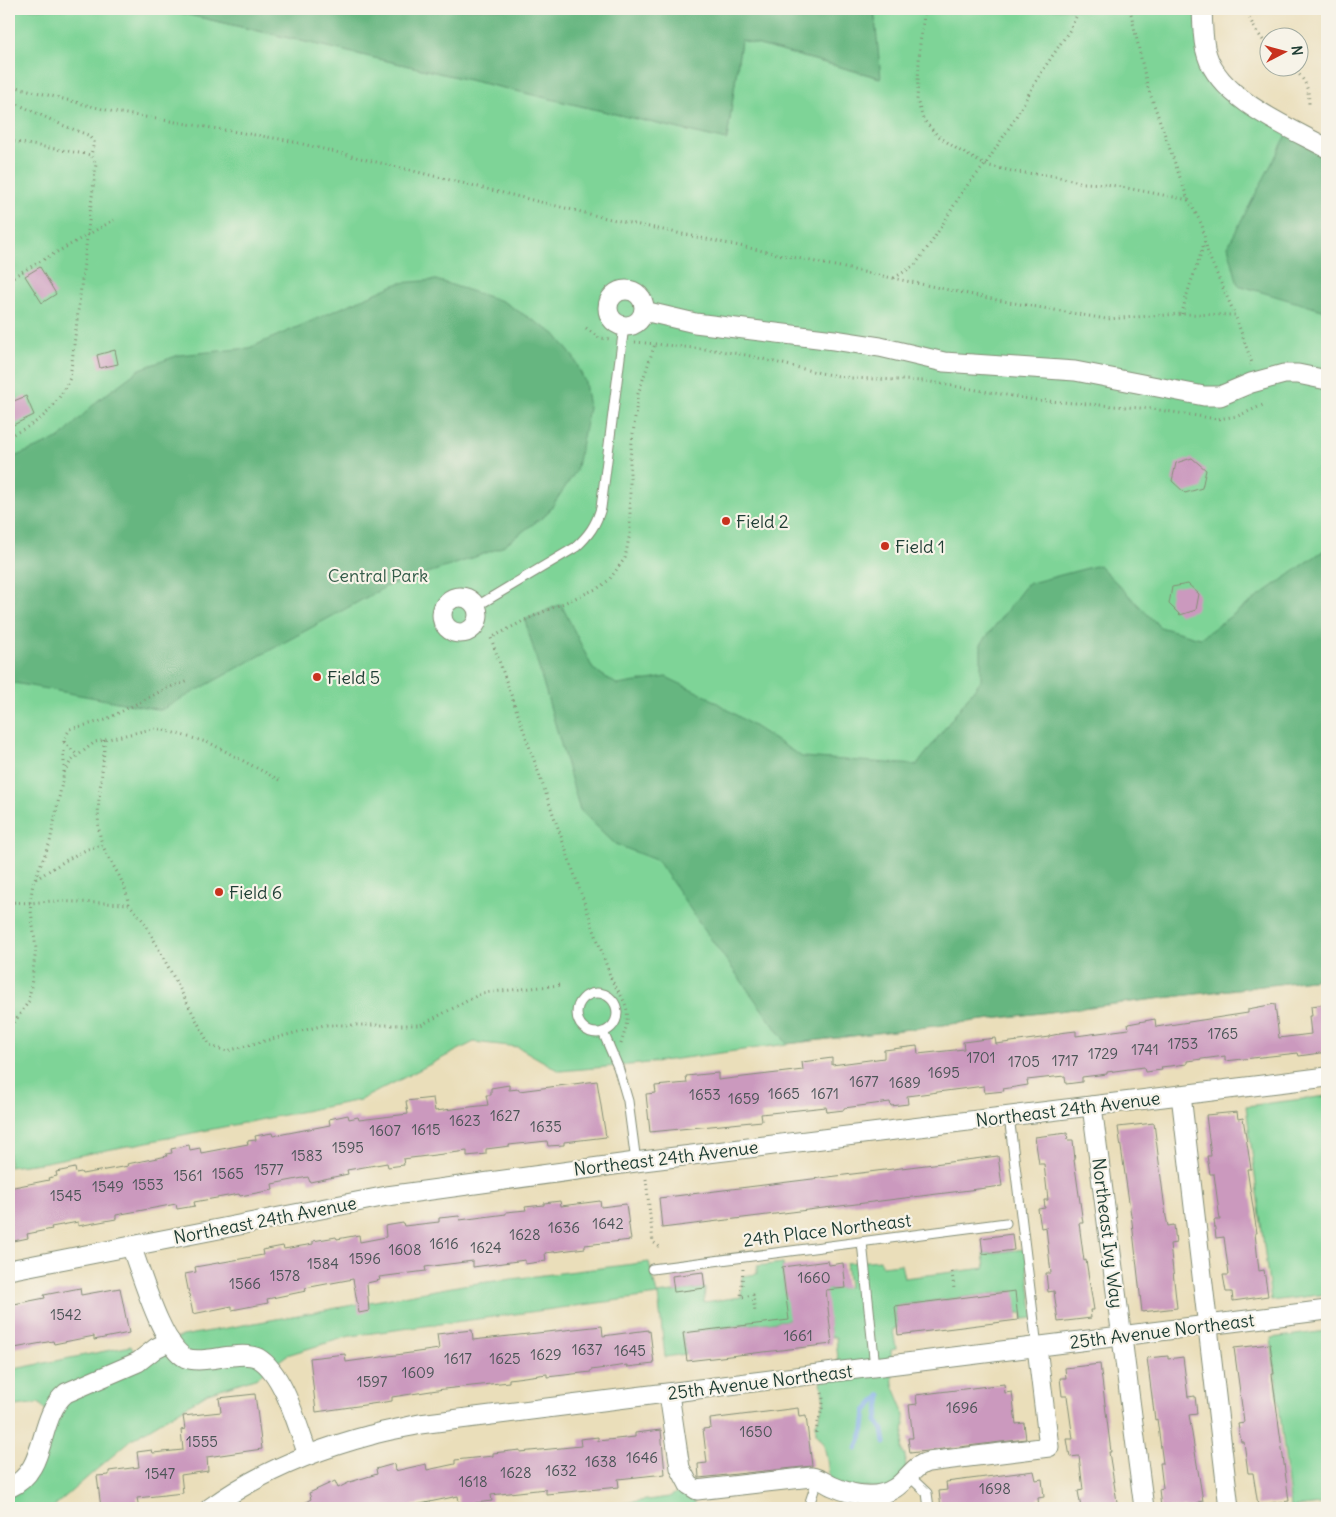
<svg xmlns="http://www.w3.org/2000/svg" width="1336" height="1517" font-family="Delius,sans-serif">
<rect width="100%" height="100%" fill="#f7f3e8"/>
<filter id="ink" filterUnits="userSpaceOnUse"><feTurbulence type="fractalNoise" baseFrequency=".02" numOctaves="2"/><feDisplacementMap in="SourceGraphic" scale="10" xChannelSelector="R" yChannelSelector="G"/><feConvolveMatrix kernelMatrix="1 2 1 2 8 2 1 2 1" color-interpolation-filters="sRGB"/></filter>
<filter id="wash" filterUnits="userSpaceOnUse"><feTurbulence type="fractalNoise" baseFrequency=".0096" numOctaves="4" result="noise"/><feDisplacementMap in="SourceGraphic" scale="20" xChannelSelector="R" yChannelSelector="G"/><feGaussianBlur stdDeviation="1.12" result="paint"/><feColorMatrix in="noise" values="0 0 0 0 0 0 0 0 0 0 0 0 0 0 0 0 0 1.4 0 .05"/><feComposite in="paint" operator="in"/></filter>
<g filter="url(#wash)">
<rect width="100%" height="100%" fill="#eadeba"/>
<g fill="#7ed497" stroke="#4e8866">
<path d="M9 9H164L727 140 741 40 880 78 874 9H1202L1214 69 1290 129 1322 310H1327V978L787 1044 640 1064 560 1071 518 1047 474 1042 360 1100 41 1163 9 1167Z"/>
<path d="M1327 1096V1294L1271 1301 1246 1106Z"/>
<path d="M1025 1249 1034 1318 1023 1319 1022 1313H1017L1014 1291 895 1306 897 1328 893 1329 896 1349 891 1350 893 1385 903 1409 905 1424 902 1449 905 1456 907 1479 894 1489 830 1485 827 1458 823 1442 816 1433V1424L824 1402 820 1374 839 1372 836 1337H831L828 1315 683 1333 686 1354 665 1357 658 1295 350 1336 287 1355 258 1377 208 1393 132 1439 52 1508H9V1488L13 1486 50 1415 39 1403 9 1407V1370L131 1346 138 1362 170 1341 183 1336 463 1285 649 1262 657 1294 705 1288 704 1302 741 1297 742 1276 757 1274V1266L783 1263 784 1267H782L786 1295 849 1287 846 1263 880 1260 882 1266 901 1264 904 1278 985 1268 983 1254Z"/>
<path d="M1327 1331V1503L1291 1508 1271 1338Z"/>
<path d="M689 1485 697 1490 693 1508H588L669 1497Z"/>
</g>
<g fill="#66b680" stroke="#427a5a">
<path d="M164 9H874L881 78 741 40 727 140Z"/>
<path d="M1290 129 1327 148V310H1322L1238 285 1228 246Z"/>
<path d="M436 280 502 301 555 334 574 358 585 382 589 408 576 471 547 514 500 548 450 566 389 585 161 710 9 682V459L60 438 96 402 140 369 179 355 249 348 399 283Z"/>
<path d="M1327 548V978L787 1044 703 928 658 861 615 844 580 810 525 620 561 604 593 669 618 685 666 677 708 697 802 757 917 765 981 680V644L1027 584 1099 565 1160 627 1200 638Z"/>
</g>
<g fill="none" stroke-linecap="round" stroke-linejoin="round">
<g stroke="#7dade8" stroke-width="5">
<path d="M881 1397 877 1421 883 1430 885 1443"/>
<path d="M857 1449 864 1429 866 1411 881 1395"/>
</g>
</g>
<g id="blocks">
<g fill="#cb99be">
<path d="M40 267 56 294 42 303 25 276Z"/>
<path d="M115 350 118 364 100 368 97 355Z"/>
<path d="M26 396 34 415 13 425 9 415V403Z"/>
<path d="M1192 458 1206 470 1202 488 1185 493 1172 481 1176 463Z"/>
<path d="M1188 584 1199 594 1196 610 1180 615 1169 604 1172 587Z"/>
<path d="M1275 1004 1279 1038 1311 1034 1309 1016H1312L1311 1006 1327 1004V1052L1299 1056 1298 1053 1225 1061V1056L1187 1061V1064L1161 1067 1162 1070 1145 1072 1144 1067 1107 1072V1074L1082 1077V1082L1066 1084 1065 1076 1054 1077 1027 1080 1028 1085 1003 1089 1004 1091 985 1093 984 1086 907 1096 908 1104 891 1106 890 1102 844 1108V1110L827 1112 826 1107 761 1114 762 1121 650 1132 646 1094 656 1093 655 1086 687 1083 686 1076 718 1073V1080L803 1070 802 1062 832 1058V1065L884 1058V1050L917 1046 918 1054 964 1049 963 1042 995 1038 996 1044 1049 1037V1036L1059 1034V1033L1076 1031V1036L1129 1029 1128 1024 1155 1019 1156 1027 1248 1013V1009Z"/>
<path d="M597 1081 606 1137 564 1142V1145L548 1146 547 1141 509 1145 510 1146 486 1149V1154L467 1156V1151L403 1159 404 1165 388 1167 387 1163 347 1170 348 1174 310 1182 308 1177 272 1184 273 1190 240 1196 239 1194 194 1202 195 1206 177 1209 176 1204 116 1215V1219L78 1226V1222L51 1227 52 1229 27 1234 28 1238 9 1242V1188L49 1180 48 1178 57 1176 56 1172 75 1168 76 1173 81 1172 82 1174 128 1166 127 1164 167 1156 166 1154 172 1153 171 1149 189 1145 190 1150 200 1148 201 1153 248 1144 247 1141 256 1140 255 1136 272 1133 273 1136 330 1125 329 1119 348 1115 349 1119 358 1117 359 1120 408 1114 406 1101 433 1098 435 1111 488 1105 486 1095H491V1088L509 1085V1090L519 1089V1091Z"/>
<path d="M1237 1112 1238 1119 1243 1118 1251 1169H1247L1257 1233H1255L1259 1271 1264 1270 1268 1296 1233 1301 1232 1292H1226L1223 1275H1229L1224 1237 1216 1238 1214 1220H1220L1214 1174H1210L1207 1156H1211L1206 1115Z"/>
<path d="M1154 1123 1166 1217 1168 1226 1174 1225 1176 1243 1170 1244 1177 1308 1142 1312 1132 1222 1118 1127Z"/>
<path d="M1067 1133 1068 1140H1073L1075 1160H1074L1083 1223H1079L1084 1261 1086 1260 1094 1310H1090L1091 1318 1058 1322 1054 1291 1048 1292 1046 1273H1051L1050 1265 1046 1227 1041 1228 1038 1209 1045 1208 1044 1200H1048L1044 1164H1039L1035 1137Z"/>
<path d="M998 1156 1002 1186 662 1228 659 1198Z"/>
<path d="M560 1201 561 1206 600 1201 601 1207 626 1204 631 1240 585 1245V1248L545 1253 546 1261 525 1264V1260L473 1267V1261L425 1267 426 1271 379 1277 380 1280 367 1283 369 1311 359 1313 353 1279 305 1288 306 1291 267 1299 268 1303 232 1310V1306L193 1314 185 1274 196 1272 195 1267 263 1255 262 1250 283 1246 284 1249 313 1244V1241L336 1237 337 1239 359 1235 360 1242 386 1237 385 1226 403 1223 404 1226 439 1222V1218L459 1216 460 1220 506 1214V1212L526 1210 525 1207 544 1205V1203Z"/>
<path d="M1012 1234 1014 1250 983 1254 981 1238Z"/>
<path d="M828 1261 829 1265 843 1263 846 1288 826 1290 832 1344 687 1361 683 1333 789 1320 782 1267Z"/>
<path d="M703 1272 705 1288 674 1292 672 1276Z"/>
<path d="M80 1288 81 1295 120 1288 129 1333 94 1340V1336L54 1344 53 1341 9 1349V1305L45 1298 44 1295Z"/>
<path d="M1015 1291 1018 1320 898 1335 895 1306Z"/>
<path d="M602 1326 603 1336 648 1330V1332L650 1331 654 1364 627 1367V1365L591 1370V1372L547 1377V1374L509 1379V1382L444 1389 392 1397V1401L316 1412 310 1358 345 1354 346 1362 439 1349 437 1334 472 1330 473 1340Z"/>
<path d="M1270 1344 1274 1374H1272L1289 1501 1258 1505 1253 1473H1248L1244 1442H1241L1238 1424 1244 1423 1243 1414 1234 1348Z"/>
<path d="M1168 1356V1359L1183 1357 1188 1397 1195 1396 1197 1414 1189 1415 1203 1501 1198 1502 1199 1508H1161L1159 1489 1163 1488 1160 1463H1163L1157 1419 1155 1420 1147 1358Z"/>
<path d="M1100 1364 1111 1452H1109L1118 1508H1081L1078 1491 1083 1490 1079 1456 1070 1457 1067 1439H1073L1067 1396H1062L1060 1378H1066L1065 1368Z"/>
<path d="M1004 1384 1005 1393 1012 1392 1016 1424 1024 1423 1026 1439 910 1453 908 1438H913L909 1405 917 1404 916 1395Z"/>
<path d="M255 1394 262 1449 207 1457 208 1471 181 1475 183 1493 137 1498 139 1508H101L97 1476 109 1475V1471L139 1467 137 1452 152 1450 153 1453 183 1450 181 1430 185 1429 183 1416 221 1412 219 1398Z"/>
<path d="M798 1408 799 1417 806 1416 812 1466 699 1478 698 1464 707 1463 703 1429 711 1428 710 1419Z"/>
<path d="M661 1430 665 1474 618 1479 619 1487 546 1494V1489L491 1495 492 1501 475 1503V1508H460L458 1496 401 1508H295L311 1499 309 1493 335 1481 338 1488 350 1482 377 1474 376 1469 394 1464 395 1471 426 1464 427 1470 455 1464V1460L493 1456V1453L520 1450V1452L581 1446 580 1439 598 1437V1441L635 1437V1433Z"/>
<path d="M1034 1471 1036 1480 1042 1479 1044 1497 1038 1498 1039 1508H941L939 1491 947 1490 946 1482Z"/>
</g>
</g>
</g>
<g filter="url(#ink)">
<use href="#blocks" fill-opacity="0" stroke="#848e77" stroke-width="1"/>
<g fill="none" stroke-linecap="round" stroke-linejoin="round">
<defs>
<g id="lane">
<path d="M477 606 576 547C589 535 596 525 601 508L624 326"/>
<circle cx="597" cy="1013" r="20"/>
<path d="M603 1032 618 1067 628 1101 636 1162"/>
<path d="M1009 1116 1037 1347"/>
<path d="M862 1242 875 1367"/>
<path d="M652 1269 1006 1223"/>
<path d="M909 1476 927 1493 929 1508"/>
<path d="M808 1508 818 1478"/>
</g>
<g id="street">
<path d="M1202 9C1203 23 1202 41 1207 55 1220 99 1290 128 1327 148"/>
<circle cx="626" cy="308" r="18"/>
<path d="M644 311 695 323 834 340 880 347 944 362 1075 371 1204 396H1220L1251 383 1284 374H1298L1327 380"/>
<circle cx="460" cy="615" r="18"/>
<path d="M1181 1095 1229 1508"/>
<path d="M1092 1106 1144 1508"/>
<path d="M131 1246C141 1272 162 1347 186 1358 198 1363 219 1357 232 1356 240 1355 250 1354 258 1358 284 1373 298 1428 308 1455"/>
<path d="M9 1270 387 1196 643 1161 1327 1077"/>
<path d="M669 1394 680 1468 689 1485 697 1490 811 1477C819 1478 824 1482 832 1486 852 1495 875 1501 895 1488 907 1480 914 1465 928 1462L1049 1447 1037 1347"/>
<path d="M9 1488C49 1471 36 1418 66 1393L138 1362 156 1348 170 1341"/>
<path d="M210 1508C257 1474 314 1450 371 1435 387 1430 404 1428 420 1424L1327 1310"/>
</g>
</defs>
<use href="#lane" stroke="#848e77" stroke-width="11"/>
<use href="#street" stroke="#848e77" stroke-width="21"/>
<g stroke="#848e77" stroke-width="3" stroke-dasharray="1 4" stroke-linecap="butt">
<path d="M925 9 920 43 917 100 923 119 937 135 957 149 985 165 1016 172 1056 176 1083 183 1106 184 1189 200"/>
<path d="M1130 9 1147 85 1187 197 1202 225 1208 254 1235 315"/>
<path d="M1245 9 1255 29 1268 47"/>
<path d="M1292 68C1305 78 1309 88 1309 104"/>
<path d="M9 85 114 112 286 140 606 218 997 300 1106 319 1182 314 1235 315 1252 363 1250 365"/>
<path d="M9 100 62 125 88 135 94 142 91 155"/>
<path d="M9 141 91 155 96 164 70 378C53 412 42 421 9 436"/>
<path d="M894 278 915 265 933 240 964 189 985 165 1014 120 1039 76 1069 31 1080 9"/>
<path d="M9 279 114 220"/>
<path d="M1182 314C1187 289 1198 265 1205 240"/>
<path d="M586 328 599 338 611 339"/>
<path d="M635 342 714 350 746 355 820 373 851 378 925 381 1035 400 1153 409 1217 419 1238 416 1263 405"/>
<path d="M104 740C105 771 93 809 101 840 105 855 116 868 122 882 126 889 127 897 129 904"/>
<path d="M64 742 77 755"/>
<path d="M64 772V739L70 729 105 720 167 688 189 681"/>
<path d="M279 780 210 743 156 728 95 742 71 761 64 773 50 842 33 883 30 903 51 901 129 904 145 923 210 1046 227 1051 324 1025H421L482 993 560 985"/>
<path d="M36 879C49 871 90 843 103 846"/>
<path d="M9 902 30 903 36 949 29 1001 9 1030"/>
<path d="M621 1044C631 1012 630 1009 612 981L491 638 525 620 598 588 609 580 625 558 630 533V458L638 394 655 344"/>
<path d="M646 1179 653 1242 661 1248"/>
<path d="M743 1269 741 1297 753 1295 755 1313"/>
<path d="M952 1272 954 1289"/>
<path d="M816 1433C817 1419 826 1407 822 1393"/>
</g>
<use href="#lane" stroke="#fff" stroke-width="9"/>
<use href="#street" stroke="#fff" stroke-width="19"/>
</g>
</g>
<g fill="#c8321e" stroke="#f7f3e8" stroke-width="2">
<circle cx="726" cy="521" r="5"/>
<circle cx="885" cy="546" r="5"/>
<circle cx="317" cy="677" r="5"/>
<circle cx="219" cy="892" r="5"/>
</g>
<g text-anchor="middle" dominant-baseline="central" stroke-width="4.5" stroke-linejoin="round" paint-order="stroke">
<g font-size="15" fill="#4a5456">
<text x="1223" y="1033">1765</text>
<text x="1183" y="1043">1753</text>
<text x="1145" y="1049">1741</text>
<text x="1103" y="1053">1729</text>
<text x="981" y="1057">1701</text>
<text x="1065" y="1060">1717</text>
<text x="1024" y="1061">1705</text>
<text x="944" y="1072">1695</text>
<text x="864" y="1081">1677</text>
<text x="905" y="1082">1689</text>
<text x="784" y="1093">1665</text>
<text x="825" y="1093">1671</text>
<text x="705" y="1094">1653</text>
<text x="744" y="1098">1659</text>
<text x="505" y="1115">1627</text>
<text x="465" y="1120">1623</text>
<text x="546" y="1126">1635</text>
<text x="426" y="1129">1615</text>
<text x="385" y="1130">1607</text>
<text x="348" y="1147">1595</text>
<text x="307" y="1155">1583</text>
<text x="269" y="1169">1577</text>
<text x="228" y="1173">1565</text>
<text x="188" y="1175">1561</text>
<text x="148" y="1184">1553</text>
<text x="108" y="1186">1549</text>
<text x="66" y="1195">1545</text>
<text x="608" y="1223">1642</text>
<text x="564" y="1227">1636</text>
<text x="525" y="1234">1628</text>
<text x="444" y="1243">1616</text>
<text x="486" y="1247">1624</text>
<text x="405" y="1249">1608</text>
<text x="365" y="1258">1596</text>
<text x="323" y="1263">1584</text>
<text x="285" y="1275">1578</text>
<text x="814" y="1277">1660</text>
<text x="245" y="1283">1566</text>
<text x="66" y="1314">1542</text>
<text x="798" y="1335">1661</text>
<text x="587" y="1349">1637</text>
<text x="630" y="1350">1645</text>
<text x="546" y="1354">1629</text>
<text x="458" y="1358">1617</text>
<text x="505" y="1358">1625</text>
<text x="418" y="1372">1609</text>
<text x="372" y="1381">1597</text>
<text x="962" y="1407">1696</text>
<text x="756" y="1431">1650</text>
<text x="202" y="1441">1555</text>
<text x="642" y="1457">1646</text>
<text x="601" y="1461">1638</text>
<text x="561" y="1470">1632</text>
<text x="516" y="1472">1628</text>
<text x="160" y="1473">1547</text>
<text x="473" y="1481">1618</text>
<text x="995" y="1488">1698</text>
</g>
<g font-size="18" fill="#1f3d34" stroke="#f7f3e8" text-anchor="start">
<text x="736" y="521">Field 2</text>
<text x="895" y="546">Field 1</text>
<text x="327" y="677">Field 5</text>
<text x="229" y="892">Field 6</text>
</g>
<g font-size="18" fill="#325b48" stroke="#f7f3e8">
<text x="378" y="575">Central Park</text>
</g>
<g font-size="18" fill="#1f3d34" stroke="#f7f3e8">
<text transform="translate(1068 1109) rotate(-7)">Northeast 24th Avenue</text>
<text transform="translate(666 1158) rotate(-7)">Northeast 24th Avenue</text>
<text transform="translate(265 1220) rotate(-11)">Northeast 24th Avenue</text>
<text transform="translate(827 1230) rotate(-7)">24th Place Northeast</text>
<text transform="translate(1108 1233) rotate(83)">Northeast Ivy Way</text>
<text transform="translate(1162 1331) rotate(-7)">25th Avenue Northeast</text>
<text transform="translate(760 1382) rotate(-7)">25th Avenue Northeast</text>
</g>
</g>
<rect width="1336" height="1517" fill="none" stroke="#f7f3e8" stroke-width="30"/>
<g transform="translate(1284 52) rotate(84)"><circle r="24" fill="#f7f3e8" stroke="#a1aaa0"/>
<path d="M0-4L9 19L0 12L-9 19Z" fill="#c8321e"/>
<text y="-8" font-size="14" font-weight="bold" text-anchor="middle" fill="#1f3d34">N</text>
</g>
</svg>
